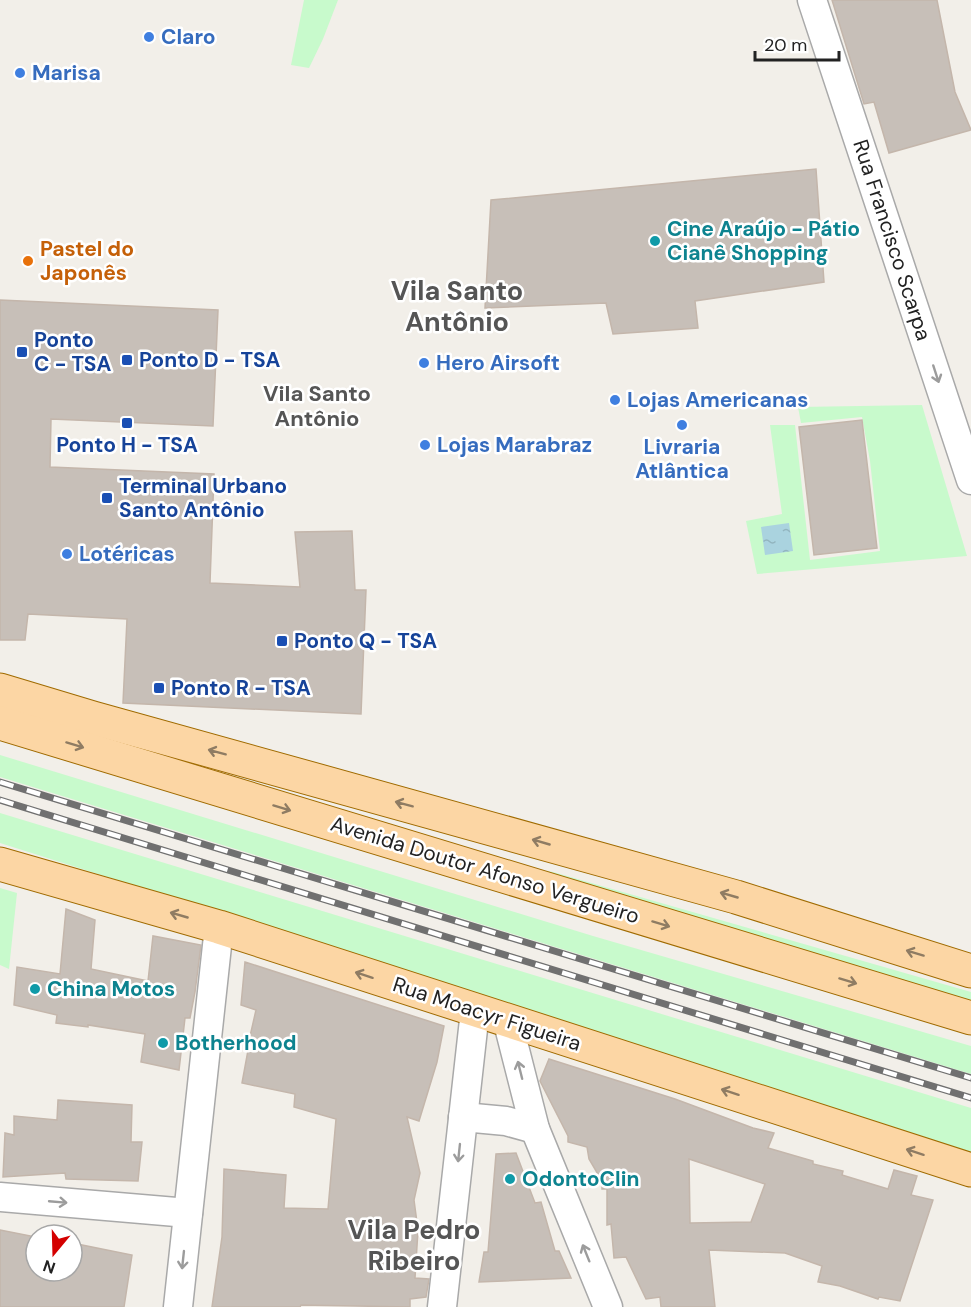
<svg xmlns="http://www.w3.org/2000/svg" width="971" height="1307" font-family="'DM Sans',sans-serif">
<defs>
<pattern id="water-ripples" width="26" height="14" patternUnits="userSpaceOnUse" patternTransform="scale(1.5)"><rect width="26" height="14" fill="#aad3df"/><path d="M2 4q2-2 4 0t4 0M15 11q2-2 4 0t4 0" fill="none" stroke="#92b5bf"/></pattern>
</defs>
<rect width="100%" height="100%" fill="#f2efe9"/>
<g fill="#c8facc">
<path d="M304 0H338L323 39 309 68 291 65Z"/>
<path d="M922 405 967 556 757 574 746 521 782 514 770 425H795L810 560 880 551 870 461 862 417 801 423 798 407Z"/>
<path d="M0 755 593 936 971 1046V1074L0 777Z"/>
<path d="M0 813 971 1108V1153L720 1071 0 843Z"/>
<path d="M539 870 553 872 971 992V1004Z"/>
<path d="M0 888 17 893 9 969 0 965Z"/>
</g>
<path fill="url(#water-ripples)" d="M789 523 793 551 765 555 761 527Z"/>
<g fill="#c7bfb8" stroke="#c4b6ab" stroke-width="1.5" fill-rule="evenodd">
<path d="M832 0H937L955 92 971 130 889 153 874 102 864 104Z"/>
<path d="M816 169 824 282 695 301 698 328 613 334 606 303 485 308 491 200Z"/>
<path d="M0 300 218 310 213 426 51 419 50 467 214 474 210 583 300 587 295 532 352 531 355 590H366L361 714 123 703 127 619 28 614 25 640H0Z"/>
<path d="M862 420 877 548 814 555 799 427Z"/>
<path d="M66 909 95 920 91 969 148 981 153 936 201 945 195 992 190 1018H185L179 1070 141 1062 145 1034 88 1025V1027L56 1023 57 1015 14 1005 17 967 60 974Z"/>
<path d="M245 962 444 1026 437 1062 419 1121 407 1117 420 1173 414 1200 418 1230 415 1278 429 1279 426 1297 410 1299V1307L301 1305 300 1307H212L222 1237 224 1169 286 1175 284 1208 328 1209 336 1119 294 1107 295 1094 242 1083 249 1045H248L256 1010 241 1005Z"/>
<path d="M549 1059 675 1099 753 1128 774 1133 768 1148 813 1161V1164L843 1171 842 1175 888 1189 894 1170 917 1176 911 1195 933 1200 900 1301 879 1297 878 1299 840 1286 818 1282 822 1266 785 1253 709 1250 715 1307H661L660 1297 646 1299 626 1257 614 1258 611 1224 607 1225V1189H602V1181L589 1159 587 1147 568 1142V1136L540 1081ZM689 1159 765 1184 751 1222 690 1223Z"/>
<path d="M58 1100 132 1105 131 1142H142L138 1181 66 1179 65 1173 3 1177 5 1133 14 1135V1116L57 1120Z"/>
<path d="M516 1153 535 1203 541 1202 555 1251H559L571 1278 479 1282 484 1252H488L496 1154Z"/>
<path d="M0 1230 36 1237V1271H72V1243L132 1255 124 1307H0Z"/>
</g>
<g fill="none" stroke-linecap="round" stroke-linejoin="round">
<defs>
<g id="minor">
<path d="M812 0 971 480"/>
<path d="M507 1019 535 1129 608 1307"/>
<path d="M463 1117 506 1121 535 1129"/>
<path d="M0 1197 188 1213"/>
<path d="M178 1307 219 927"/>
<path d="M442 1307 475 1011"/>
</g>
<g id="major">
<path d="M0 690 93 718 736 897 971 971"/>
<path d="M0 723 971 1018"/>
<path d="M0 864 219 927 971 1170"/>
</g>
</defs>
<use href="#minor" stroke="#a9a9a9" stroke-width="31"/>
<use href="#major" stroke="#a06b00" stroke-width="35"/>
<use href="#minor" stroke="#fff" stroke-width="28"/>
<use href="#major" stroke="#fcd6a4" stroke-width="33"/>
<defs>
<g id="rail">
<path d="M0 782 971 1078"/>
<path d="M0 800 971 1098"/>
</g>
</defs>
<use href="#rail" stroke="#707070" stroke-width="7"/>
<use href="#rail" stroke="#fff" stroke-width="4.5" stroke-dasharray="14" stroke-linecap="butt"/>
</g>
<defs><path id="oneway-shaft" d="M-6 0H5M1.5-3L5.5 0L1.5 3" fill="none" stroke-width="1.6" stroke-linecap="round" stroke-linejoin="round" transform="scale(1.5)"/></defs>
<g stroke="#9c9c9c">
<use href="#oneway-shaft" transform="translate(936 374) rotate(72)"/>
<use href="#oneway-shaft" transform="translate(520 1070) rotate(-104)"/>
<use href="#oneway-shaft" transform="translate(459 1153) rotate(96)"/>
<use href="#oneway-shaft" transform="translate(58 1202) rotate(5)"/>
<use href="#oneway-shaft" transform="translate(586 1253) rotate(-112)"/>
<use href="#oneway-shaft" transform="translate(183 1260) rotate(96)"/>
</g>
<g stroke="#8f7c63">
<use href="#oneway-shaft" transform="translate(75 745) rotate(17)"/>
<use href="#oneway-shaft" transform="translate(217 752) rotate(-165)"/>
<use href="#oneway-shaft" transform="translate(404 804) rotate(-165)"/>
<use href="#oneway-shaft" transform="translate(282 808) rotate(17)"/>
<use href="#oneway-shaft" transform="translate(541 842) rotate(-164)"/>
<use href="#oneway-shaft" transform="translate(729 895) rotate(-164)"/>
<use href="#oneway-shaft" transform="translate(179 915) rotate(-164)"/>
<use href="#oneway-shaft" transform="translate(661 924) rotate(17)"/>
<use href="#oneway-shaft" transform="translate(915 953) rotate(-163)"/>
<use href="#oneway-shaft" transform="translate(364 975) rotate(-162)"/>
<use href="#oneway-shaft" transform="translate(848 981) rotate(17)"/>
<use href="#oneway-shaft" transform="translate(730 1092) rotate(-162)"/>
<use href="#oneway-shaft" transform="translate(915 1152) rotate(-162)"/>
</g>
<g fill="#3f7fe0" stroke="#fff" stroke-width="2">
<circle cx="149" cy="37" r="6"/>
<circle cx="20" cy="73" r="6"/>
<circle cx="424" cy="363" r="6"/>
<circle cx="615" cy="400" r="6"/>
<circle cx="682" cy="425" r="6"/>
<circle cx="425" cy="445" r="6"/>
<circle cx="67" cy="554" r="6"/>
</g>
<g fill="#0f9aa8" stroke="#fff" stroke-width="2">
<circle cx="655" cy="241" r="6"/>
<circle cx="35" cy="989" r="6"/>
<circle cx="163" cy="1043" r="6"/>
<circle cx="510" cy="1179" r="6"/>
</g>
<circle fill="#e8710a" stroke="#fff" stroke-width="2" cx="28" cy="261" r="6"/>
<g fill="#1a4fb4" stroke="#fff" stroke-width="2">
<rect x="16" y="346" width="12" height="12" rx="3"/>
<rect x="121" y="354" width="12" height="12" rx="3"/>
<rect x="121" y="417" width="12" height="12" rx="3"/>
<rect x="101" y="492" width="12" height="12" rx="3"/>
<rect x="276" y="635" width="12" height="12" rx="3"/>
<rect x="153" y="682" width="12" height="12" rx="3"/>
</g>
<g text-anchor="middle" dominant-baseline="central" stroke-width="5" stroke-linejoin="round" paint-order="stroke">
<g font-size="21" font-weight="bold" fill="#366cbe" stroke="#fff" text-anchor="start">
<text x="161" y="37">Claro</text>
<text x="32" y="73">Marisa</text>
<text x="436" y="363">Hero Airsoft</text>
<text x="627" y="400">Lojas Americanas</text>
<text x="437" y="445">Lojas Marabraz</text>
<text x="682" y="447" text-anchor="middle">Livraria<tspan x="682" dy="24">Atlântica</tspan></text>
<text x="79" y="554">Lotéricas</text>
</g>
<g font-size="21" font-weight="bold" fill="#0d838f" stroke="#fff" text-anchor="start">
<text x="667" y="229">Cine Araújo - Pátio<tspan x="667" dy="24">Cianê Shopping</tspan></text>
<text x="47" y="989">China Motos</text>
<text x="175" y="1043">Botherhood</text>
<text x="522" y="1179">OdontoClin</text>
</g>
<g font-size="21" fill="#222" stroke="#fff">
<text transform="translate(892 240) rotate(72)">Rua Francisco Scarpa</text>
<text transform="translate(485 870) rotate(17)">Avenida Doutor Afonso Vergueiro</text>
<text transform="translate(487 1014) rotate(18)">Rua Moacyr Figueira</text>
</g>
<g font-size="21" font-weight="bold" fill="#c56008" stroke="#fff" text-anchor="start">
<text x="40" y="249">Pastel do<tspan x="40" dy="24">Japonês</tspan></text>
</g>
<g font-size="21" font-weight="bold" fill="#164399" stroke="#fff" text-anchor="start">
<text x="34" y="340">Ponto<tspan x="34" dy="24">C - TSA</tspan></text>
<text x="139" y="360">Ponto D - TSA</text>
<text x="127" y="445" text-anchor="middle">Ponto H - TSA</text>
<text x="119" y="486">Terminal Urbano<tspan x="119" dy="24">Santo Antônio</tspan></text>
<text x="294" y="641">Ponto Q - TSA</text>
<text x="171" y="688">Ponto R - TSA</text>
</g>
<g font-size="22" font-weight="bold" fill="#555" stroke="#fff">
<text x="317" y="393">Vila Santo<tspan x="317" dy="25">Antônio</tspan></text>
</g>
<g font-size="27" font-weight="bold" fill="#555" stroke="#fff">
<text x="457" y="290">Vila Santo<tspan x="457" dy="31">Antônio</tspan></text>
<text x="414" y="1229">Vila Pedro<tspan x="414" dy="31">Ribeiro</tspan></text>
</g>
</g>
<g transform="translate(54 1253) rotate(199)"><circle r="28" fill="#ffffff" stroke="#a7a7a7" stroke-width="1.5"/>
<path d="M0-4.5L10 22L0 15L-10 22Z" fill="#d40000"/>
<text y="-9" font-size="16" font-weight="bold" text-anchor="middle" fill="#222222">N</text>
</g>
<path d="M755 51v9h84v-9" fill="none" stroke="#222222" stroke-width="3"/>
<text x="764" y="51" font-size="18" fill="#222222" stroke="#ffffff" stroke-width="4.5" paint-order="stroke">20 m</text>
</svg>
